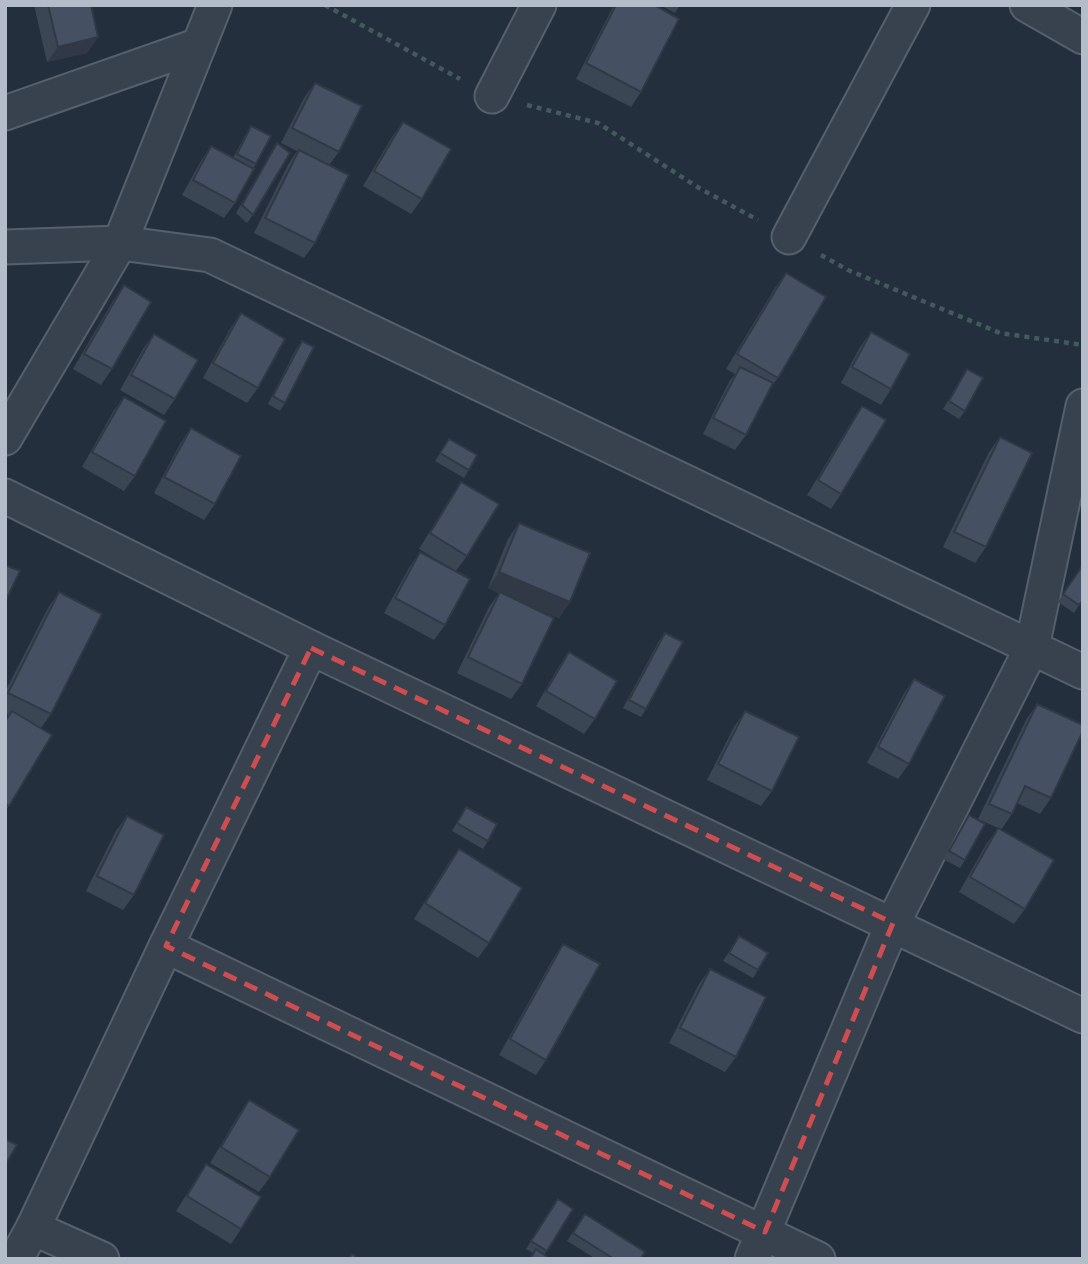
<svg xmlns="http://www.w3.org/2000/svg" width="1088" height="1264" font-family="'Source Sans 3',sans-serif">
<rect width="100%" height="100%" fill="#242f3e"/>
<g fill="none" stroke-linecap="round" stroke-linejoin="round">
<defs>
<g id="minor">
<path d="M1027 5 1083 37"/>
<path d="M492 96 539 5"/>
<path d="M5 113 199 45"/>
<path d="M789 237 913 5"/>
<path d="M5 247 120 243 210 255 1083 672"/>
<path d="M5 438 120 243 215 5"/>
<path d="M5 496 311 648 1083 1016"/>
<path d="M166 946 818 1259"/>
<path d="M16 1259 33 1228"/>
<path d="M102 1259 33 1228 166 946 311 648"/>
<path d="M752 1259 893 923 1032 647 1083 406"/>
</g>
</defs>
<use href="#minor" stroke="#565f6c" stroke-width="37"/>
<g stroke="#44595c" stroke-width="4.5" stroke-dasharray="5 5" stroke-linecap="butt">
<path d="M325 5 460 79"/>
<path d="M527 105 598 123 699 188 758 220"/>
<path d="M821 255 848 270 1000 333 1083 345"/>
</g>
<use href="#minor" stroke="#38414e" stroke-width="33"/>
</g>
<g fill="#3b4654">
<path d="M34 5H91L98 37 87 53 47 62Z"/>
<path d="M614 5H654L641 92 631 107 576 79Z"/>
<path d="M660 5H680L675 13Z"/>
<path d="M315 83 339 152 329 165 315 243 304 258 254 233 288 165 297 151 281 143 304 98Z"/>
<path d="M403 122 422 199 411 214 363 186 392 137Z"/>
<path d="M251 126 256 164 235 203 224 218 182 195 201 161 211 146 233 158 246 134Z"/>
<path d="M277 143 253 215 247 223 236 213Z"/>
<path d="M786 273 778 378 770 388 746 435 735 450 703 434 729 382 735 374 726 369 775 288Z"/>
<path d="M124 285 112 369 101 385 73 369 113 301Z"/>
<path d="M241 313 258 388 247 403 203 378 230 329Z"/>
<path d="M871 332 891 389 881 405 841 383 860 347Z"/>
<path d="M154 334 175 399 164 415 120 390 143 349Z"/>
<path d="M302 341 285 403 280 411 268 404 296 349Z"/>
<path d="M967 369 965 411 959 419 943 409Z"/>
<path d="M124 397 135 476 124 491 82 467 113 412Z"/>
<path d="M862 406 841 494 831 509 807 495 852 421Z"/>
<path d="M191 428 215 504 204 520 154 493 180 444Z"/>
<path d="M1000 437 986 547 975 563 943 547 989 452Z"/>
<path d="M449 439 469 470 464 478 435 461Z"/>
<path d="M461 482 467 556 456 571 419 549 451 497Z"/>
<path d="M519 523 570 602 559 618 523 603 522 684 511 699 457 673 489 607 499 593 488 588 508 539Z"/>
<path d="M420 552 445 625 434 640 384 613 409 568Z"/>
<path d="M1083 564 1079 605 1074 613 1058 602Z"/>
<path d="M59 592 51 714 41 728 9 806 5 811V720L9 715 5 713V692L48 608Z"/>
<path d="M665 633 646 709 641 717 623 708 659 641Z"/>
<path d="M569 652 595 719 584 734 536 706 558 668Z"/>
<path d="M914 679 909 764 898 779 867 763 903 695Z"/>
<path d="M1037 704 1051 798 1040 814 1017 803 1012 814 1001 830 1025 909 1014 924 959 892 987 843 998 828 978 819 1026 720Z"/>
<path d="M745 711 772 791 761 806 707 780 734 727Z"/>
<path d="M466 807 488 841 483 849 452 831Z"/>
<path d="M969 815 965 860 960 868 943 859Z"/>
<path d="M127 816 134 895 123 910 86 891 116 831Z"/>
<path d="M459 849 489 943 478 958 414 919 448 864Z"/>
<path d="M739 936 758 970 753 978 723 961Z"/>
<path d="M563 944 546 1060 536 1075 499 1055 553 959Z"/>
<path d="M710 969 736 1057 725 1072 669 1043 699 984Z"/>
<path d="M249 1100 270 1177 259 1192 210 1163 238 1116Z"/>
<path d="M206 1164 241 1229 231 1244 176 1211Z"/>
<path d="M553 1207 573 1209 544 1255 550 1259H529L533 1253 526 1249Z"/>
<path d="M585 1214 640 1259H596L567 1241Z"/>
</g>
<g fill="#303945">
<path d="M98 37 87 53 47 62 58 47Z"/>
<path d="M499 572 570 602 559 618 488 588Z"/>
</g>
<g fill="#455162" stroke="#303945" stroke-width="2">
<path d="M48 5H91L98 37 58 47Z"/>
<path d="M616 5H654L679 19 641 92 586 63Z"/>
<path d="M315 83 362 106 339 152 292 128Z"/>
<path d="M403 122 451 149 422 199 374 171Z"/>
<path d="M251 126 271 136 256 164 237 154Z"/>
<path d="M277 143 290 153 253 215 242 205Z"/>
<path d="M211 146 254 169 235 203 193 180Z"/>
<path d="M299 150 349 175 315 243 265 218Z"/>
<path d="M786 273 826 297 778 378 737 354Z"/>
<path d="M124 285 151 302 112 369 84 354Z"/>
<path d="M241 313 285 339 258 388 213 363Z"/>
<path d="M871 332 910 354 891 389 852 367Z"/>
<path d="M154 334 198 360 175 399 131 375Z"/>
<path d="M302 341 314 347 285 403 273 396Z"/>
<path d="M740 367 773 383 746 435 713 418Z"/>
<path d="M967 369 983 378 965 411 949 401Z"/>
<path d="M124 397 166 421 135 476 92 452Z"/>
<path d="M862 406 886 420 841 494 818 480Z"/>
<path d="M191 428 241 456 215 504 164 477Z"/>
<path d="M1000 437 1032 453 986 547 954 532Z"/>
<path d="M449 439 477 455 469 470 440 453Z"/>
<path d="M461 482 499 504 467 556 430 533Z"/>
<path d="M519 523 590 553 570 602 499 572Z"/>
<path d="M420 552 470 579 445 625 395 598Z"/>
<path d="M5 565 20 571 5 602Z"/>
<path d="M1083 565V600L1079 605 1063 594Z"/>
<path d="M59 592 102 614 51 714 8 693Z"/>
<path d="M500 592 554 618 522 684 468 657Z"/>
<path d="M665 633 683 642 646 709 629 700Z"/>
<path d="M569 652 617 681 595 719 546 691Z"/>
<path d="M914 679 945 696 909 764 878 747Z"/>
<path d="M1037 704 1083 725V731L1051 798 1025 786 1012 814 989 804Z"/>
<path d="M12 711 52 735 9 806 5 804V722Z"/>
<path d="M745 711 799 737 772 791 718 764Z"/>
<path d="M466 807 497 824 488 841 457 823Z"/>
<path d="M969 815 985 824 965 860 949 851Z"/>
<path d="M127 816 164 835 134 895 97 876Z"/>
<path d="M998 828 1054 860 1025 909 970 877Z"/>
<path d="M459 849 522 888 489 943 425 903Z"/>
<path d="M739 936 768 953 758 970 729 953Z"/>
<path d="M563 944 600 964 546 1060 510 1039Z"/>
<path d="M710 969 766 997 736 1057 680 1028Z"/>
<path d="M249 1100 299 1130 270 1177 221 1147Z"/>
<path d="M5 1139 17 1145 5 1165Z"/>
<path d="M206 1164 261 1197 241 1229 187 1196Z"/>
<path d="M558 1199 573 1209 547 1251 531 1241Z"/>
<path d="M585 1214 645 1252 640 1259H614L573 1233Z"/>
<path d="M536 1249 550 1259H530Z"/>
<path d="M352 1254 359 1259H349Z"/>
</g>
<path fill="none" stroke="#ce4d50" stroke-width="5" stroke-dasharray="14 9" stroke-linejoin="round" d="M311 648 893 923 765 1232 166 946Z"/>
<rect width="1088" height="1264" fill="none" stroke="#b4bcc9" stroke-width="14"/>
</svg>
